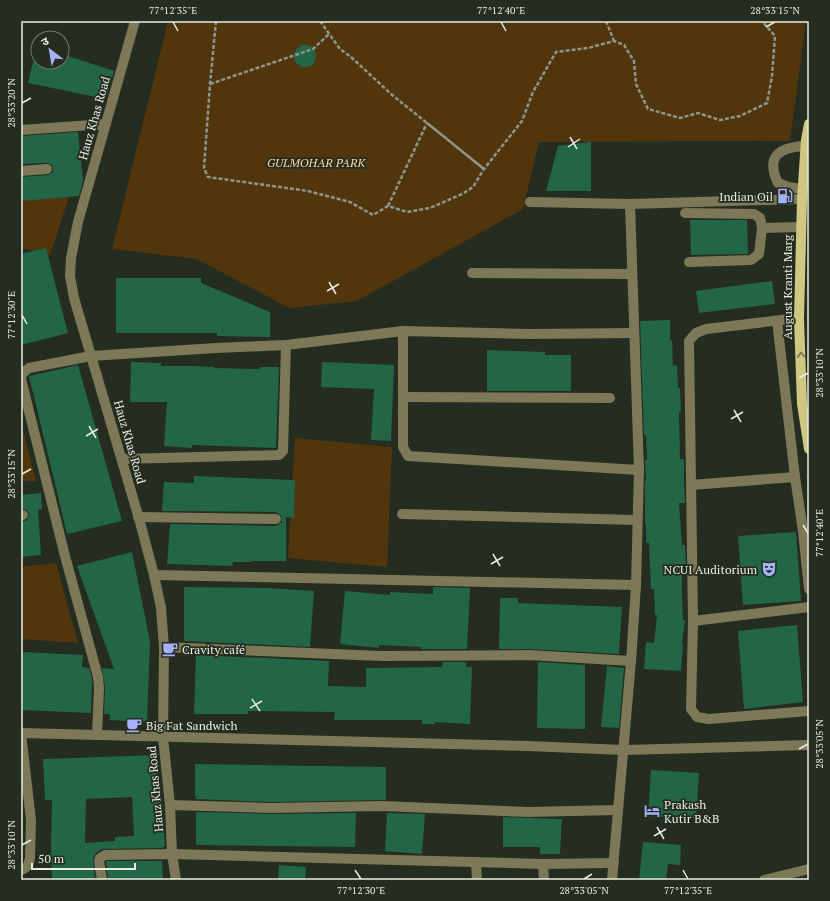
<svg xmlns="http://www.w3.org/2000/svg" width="830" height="901" font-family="'PT Serif','Noto Sans Devanagari',serif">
<rect width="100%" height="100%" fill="#252c20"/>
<g fill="#51360d">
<path d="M168 21H806L790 141 539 142 523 209 357 301 289 308 197 259 112 249Z"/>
<path d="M70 194 50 255 21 248V198Z"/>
<path d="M21 422 36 481H21Z"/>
<path d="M295 438 392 447 387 567 288 558Z"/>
<path d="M56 563 78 643 21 639V567Z"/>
</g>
<g fill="#226547" fill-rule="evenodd">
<circle cx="305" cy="56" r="11"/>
<path d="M62 54 114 71 106 99 28 83 33 62H62Z"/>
<path d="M78 132 83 181 79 196 21 201V177L48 175 53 172V169L52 165 47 163 21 164V136Z"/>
<path d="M591 142V191H546L558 146Z"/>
<path d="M690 220H747L748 254 691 255Z"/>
<path d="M46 248 68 333 21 345V254Z"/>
<path d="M116 278H201V283L270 312V337L217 336V333H116Z"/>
<path d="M772 281 775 304 699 313 696 291Z"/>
<path d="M670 320V341L672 340 673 366 677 365 678 388H680L681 412 679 413 680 459H684V479L685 503H679L682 545H685L686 564H682V599L683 620H685L682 644H683L681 671 644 669 646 642 654 643 657 615H655L654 589H651L649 543H646V524H645V481H646L645 460H647L646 435H644L640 321Z"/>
<path d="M487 350 545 352V355H571V391H487Z"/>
<path d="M131 362 161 363V366H195L214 367V368L260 369V367H279L276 448 192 445V448L164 446 167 402H130Z"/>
<path d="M322 362 394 365 391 441 371 440 374 389 321 387Z"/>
<path d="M78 365 122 521 67 534 29 376Z"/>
<path d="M194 476 295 480 294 518 286 517V561H252V562H233L232 566 167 564 170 524 276 526 282 522 281 516 276 512 162 511 164 482 194 483Z"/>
<path d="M41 493 42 509 38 510 41 555 21 557V522L27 520 29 515 27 510 21 508V495Z"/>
<path d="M796 532 801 601 743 605 738 536Z"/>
<path d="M132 552 150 641 147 722 110 720V714H104L105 688 102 668 114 669 77 566Z"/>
<path d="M184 587 268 588 314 591 310 647 184 641Z"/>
<path d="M433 587 470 588 467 649H421V647L379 645V648L340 644 345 591 390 595V592L433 594Z"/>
<path d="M500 598H518V603L622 607 619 654 529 649H499Z"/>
<path d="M797 625 803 702 744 709 738 631Z"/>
<path d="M21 652 83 655 82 667 89 668 92 678 91 713 21 710Z"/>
<path d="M196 655 329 661 328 686 366 687V668L442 667 443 662H466V667H472L470 724 435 722V724H422V720H334L335 712 248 711V714H194Z"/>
<path d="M538 662 585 665V729L537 728Z"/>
<path d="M607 666 624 668 619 728 601 727Z"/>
<path d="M157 755 159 802 162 801 165 846 162 848 102 849 96 853 93 859 95 880H52L51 847 52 800H45L43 759ZM132 797 134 836 115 837V841L85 843 86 799Z"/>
<path d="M195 764 386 767V800L271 802 196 799V796H195Z"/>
<path d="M651 770 699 773 696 819 648 816Z"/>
<path d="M196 812 271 814 356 813 355 847 196 845Z"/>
<path d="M387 813 425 814 422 854 385 851Z"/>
<path d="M503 817 562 819 560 854H540V847H503Z"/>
<path d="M643 842 681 845 680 865 668 864 666 880H639Z"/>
<path d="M107 861H162L163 880H108L106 862Z"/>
<path d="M279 865 306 867 305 880H278Z"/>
</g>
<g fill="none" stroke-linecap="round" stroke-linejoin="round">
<g stroke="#90968c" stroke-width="2.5" stroke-dasharray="4 2" stroke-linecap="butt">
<path d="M216 21 210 84 204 168 208 177 308 191 350 202 373 215 388 206 407 212 430 208 462 194 473 187 484 169 522 121 533 92 556 52 588 48 614 41 624 45 634 61 636 84 648 109 680 118 698 113 720 120 740 116 767 103 772 76 775 36 762 21"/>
<path d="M320 21 340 49 351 57 391 94 484 169 427 123"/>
<path d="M606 21 614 41"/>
<path d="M210 84 313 49 329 34"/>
<path d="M388 206 427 123"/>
</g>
<g stroke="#7c7858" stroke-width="10">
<path d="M135 21 78 222 71 258 70 276 74 298 140 522 154 575 161 608 164 647 163 737 170 805 172 854 176 880"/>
<path d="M21 130 106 124"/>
<path d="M21 171 47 169"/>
<path d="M802 189 788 187 778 183C765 156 780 147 805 146"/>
<path d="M530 202 630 204 639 470 636 585 631 661 612 880"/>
<path d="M630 204 802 199"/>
<path d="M685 213 754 214 760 218 762 228 759 254 751 260 689 262"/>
<path d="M762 228 800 227"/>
<path d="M472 273 632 274"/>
<path d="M799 319H790L706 329 696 333 689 341 693 621 691 709 697 717 709 719 809 711"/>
<path d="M777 321 795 477 803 531 809 589"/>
<path d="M403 331V447L408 456 639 470"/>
<path d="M21 378 23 373 29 368 91 356 216 348 286 345 403 331 529 334 634 333"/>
<path d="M21 379 65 556 98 677 99 688 97 735"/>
<path d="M403 397 610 398"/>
<path d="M122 459 279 455 283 451 286 345"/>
<path d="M691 485 795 477"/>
<path d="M402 514 637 520"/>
<path d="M21 515H23"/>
<path d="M138 517 276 519"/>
<path d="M154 575 636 585"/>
<path d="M693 621 809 607"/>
<path d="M164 647 382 656 529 655 631 661"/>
<path d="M21 733 528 746 624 750 809 745"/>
<path d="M170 805 271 808 382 806 528 812 617 810"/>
<path d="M476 863 477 880"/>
<path d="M543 864 544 880"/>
<path d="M21 870C27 868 29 865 30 858L31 820 21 733"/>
<path d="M102 880 99 861 100 858 105 855 172 854 543 864 614 863"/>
<path d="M764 880 809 869"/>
</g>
<path stroke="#cfc883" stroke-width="10" d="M809 124 806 140 802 199 799 319 802 404 809 449"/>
</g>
<defs><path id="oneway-chevron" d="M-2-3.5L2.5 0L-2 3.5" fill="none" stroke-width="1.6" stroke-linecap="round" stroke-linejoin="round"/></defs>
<use stroke="#71724d" href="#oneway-chevron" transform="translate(801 355) rotate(-93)"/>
<path fill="none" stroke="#e9ede5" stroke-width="1.5" d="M173 22 178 31M501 22 506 31M766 27 775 22M22 103 31 98M570 137 577 149M568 147 580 139M329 282 336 294M327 291 339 284M22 315 27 324M799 378 808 373M734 410 741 422M731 419 743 412M89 426 96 438M86 436 98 429M22 474 31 469M803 525 808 533M493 554 500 566M491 564 503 557M252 699 260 711M250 708 262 701M799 749 808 744M657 827 664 839M654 836 666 829M22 845 31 840M355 870 361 879M683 870 688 879M584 879 592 874"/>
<defs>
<symbol id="fuel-bare" viewBox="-9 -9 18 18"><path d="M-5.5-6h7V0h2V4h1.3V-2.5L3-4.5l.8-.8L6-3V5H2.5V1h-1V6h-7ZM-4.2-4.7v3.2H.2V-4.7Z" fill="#a6b1fc" stroke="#252c20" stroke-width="2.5" paint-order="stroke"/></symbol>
<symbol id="theatre-bare" viewBox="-9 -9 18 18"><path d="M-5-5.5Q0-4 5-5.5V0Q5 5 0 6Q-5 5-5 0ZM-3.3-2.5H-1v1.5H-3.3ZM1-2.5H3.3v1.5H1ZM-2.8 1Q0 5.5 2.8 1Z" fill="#a6b1fc" stroke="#252c20" stroke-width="2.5" paint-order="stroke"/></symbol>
<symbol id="cafe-bare" viewBox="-9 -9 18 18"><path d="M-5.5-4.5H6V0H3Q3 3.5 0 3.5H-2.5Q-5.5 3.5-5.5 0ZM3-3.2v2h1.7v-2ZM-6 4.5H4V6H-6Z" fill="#a6b1fc" stroke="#252c20" stroke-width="2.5" paint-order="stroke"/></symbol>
<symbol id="hotel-bare" viewBox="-9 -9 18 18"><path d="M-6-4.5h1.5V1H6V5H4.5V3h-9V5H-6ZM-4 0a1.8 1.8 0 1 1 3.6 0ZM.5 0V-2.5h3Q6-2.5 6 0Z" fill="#a6b1fc" stroke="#252c20" stroke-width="2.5" paint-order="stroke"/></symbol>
</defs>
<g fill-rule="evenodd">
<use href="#fuel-bare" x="774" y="185" width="22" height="22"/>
<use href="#theatre-bare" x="758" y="558" width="22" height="22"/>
<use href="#cafe-bare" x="159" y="638" width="22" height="22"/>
<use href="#cafe-bare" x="123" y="714" width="22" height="22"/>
<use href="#hotel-bare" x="641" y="800" width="22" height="22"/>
</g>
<g text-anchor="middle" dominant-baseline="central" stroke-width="3.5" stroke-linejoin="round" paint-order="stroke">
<g font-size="12" fill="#e9ede5" stroke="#252c20">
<text transform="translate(94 118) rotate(-74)">Hauz Khas Road</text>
<text transform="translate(787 287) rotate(-90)">August Kranti Marg</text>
<text transform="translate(130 442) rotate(74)">Hauz Khas Road</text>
<text transform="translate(155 789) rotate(-95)">Hauz Khas Road</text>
</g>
<g font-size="12" font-style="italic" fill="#fdd5a0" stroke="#252c20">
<text x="316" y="162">GULMOHAR PARK</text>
</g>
<g font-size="12" fill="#e9ede5" stroke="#252c20" text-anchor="start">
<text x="773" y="196" text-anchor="end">Indian Oil</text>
<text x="757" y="569" text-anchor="end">NCUI Auditorium</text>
<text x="182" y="649">Cravity café</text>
<text x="146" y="725">Big Fat Sandwich</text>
<text x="664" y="804">Prakash<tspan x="664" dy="14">Kutir B&amp;B</tspan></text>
</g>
</g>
<rect width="830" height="901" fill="none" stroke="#252c20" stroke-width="44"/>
<g transform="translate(50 50) rotate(329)"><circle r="19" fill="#252c20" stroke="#73796f"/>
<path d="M0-3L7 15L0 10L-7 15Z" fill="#a6b1fc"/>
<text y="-6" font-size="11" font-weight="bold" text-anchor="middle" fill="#e9ede5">उ</text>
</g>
<path d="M32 863v6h103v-6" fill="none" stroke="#e9ede5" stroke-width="2"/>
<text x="38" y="863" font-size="12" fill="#e9ede5" stroke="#252c20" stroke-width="3" paint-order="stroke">50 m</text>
<rect x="22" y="22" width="786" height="857" fill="none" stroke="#e9ede5" stroke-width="1.5"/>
<g font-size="10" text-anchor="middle" fill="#e9ede5">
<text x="173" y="14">77°12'35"E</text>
<text x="501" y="14">77°12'40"E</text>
<text x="775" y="14">28°33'15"N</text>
<text transform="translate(11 103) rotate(-90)" y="4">28°33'20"N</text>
<text transform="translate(11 315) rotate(-90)" y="4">77°12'30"E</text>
<text transform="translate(819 373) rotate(-90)" y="4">28°33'10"N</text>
<text transform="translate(11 474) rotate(-90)" y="4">28°33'15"N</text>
<text transform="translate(819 533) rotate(-90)" y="4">77°12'40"E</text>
<text transform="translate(819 744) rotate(-90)" y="4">28°33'05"N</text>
<text transform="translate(11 845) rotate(-90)" y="4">28°33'10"N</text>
<text x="361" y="894">77°12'30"E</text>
<text x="584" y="894">28°33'05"N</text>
<text x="688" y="894">77°12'35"E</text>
</g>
</svg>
